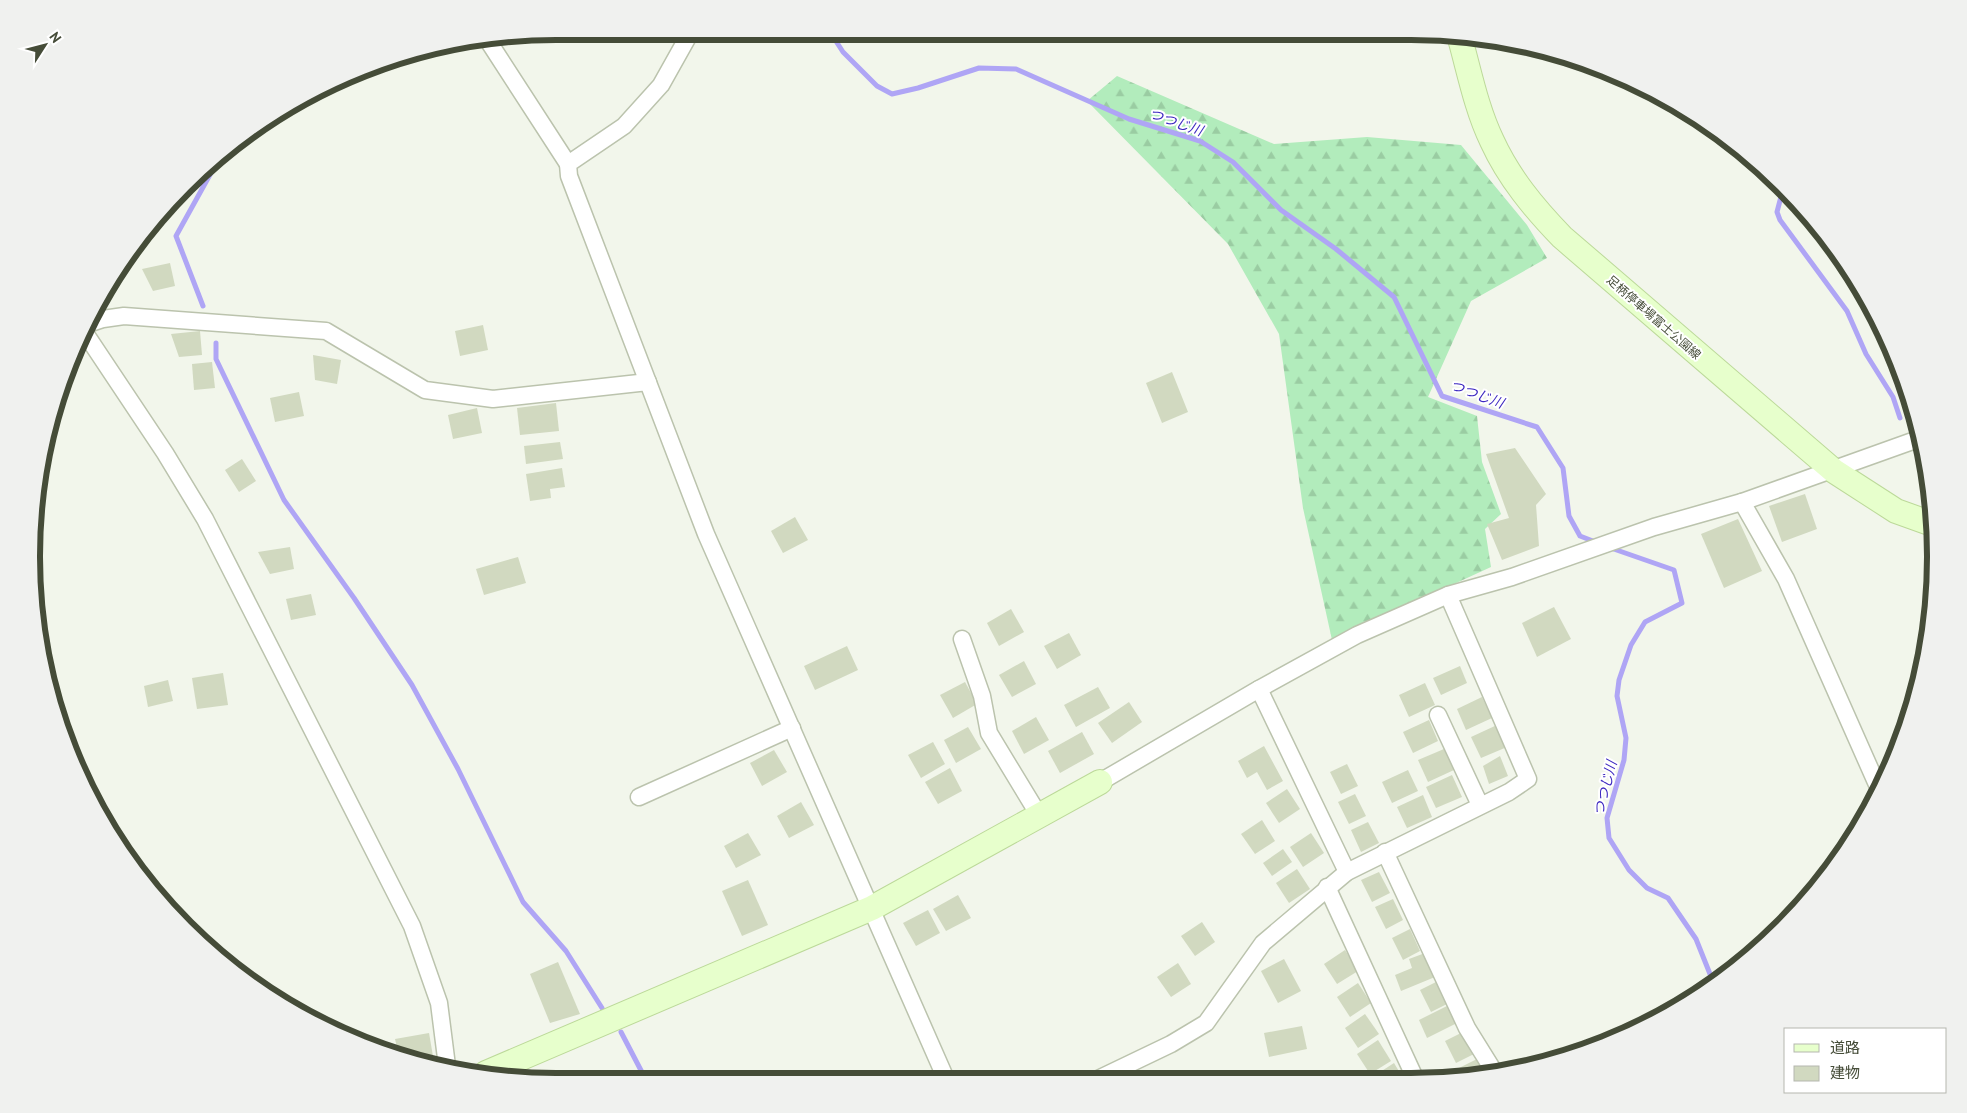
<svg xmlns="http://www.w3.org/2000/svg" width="1967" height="1113" font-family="'PT Sans','Noto Sans JP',sans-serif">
<defs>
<pattern id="forest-firs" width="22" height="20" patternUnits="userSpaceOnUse" patternTransform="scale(1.25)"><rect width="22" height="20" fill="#b2ecbc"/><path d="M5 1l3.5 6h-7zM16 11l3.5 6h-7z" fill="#9acca2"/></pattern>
</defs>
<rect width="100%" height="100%" fill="#f2f6eb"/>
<path fill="url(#forest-firs)" d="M1117 76 1274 144 1367 137 1461 145 1527 225 1547 258 1471 301 1428 397 1477 416 1482 462 1501 514 1485 529 1491 567 1332 640 1303 508 1279 334 1228 244 1087 101Z"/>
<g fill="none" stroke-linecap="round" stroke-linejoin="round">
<g stroke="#afa5f5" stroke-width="5">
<path d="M832 35 843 52 877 86 892 94 918 88 979 68 1016 69 1129 119 1200 141 1233 162 1281 210 1336 249 1394 297 1442 396 1537 427 1563 468 1569 516 1580 536 1598 543"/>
<path d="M1783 189 1777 212 1780 220 1847 311 1866 354 1893 397 1900 418"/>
<path d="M203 306 176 236 222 153"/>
<path d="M216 343V359L284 500 354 598 412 685 458 769 523 902 566 951 602 1008"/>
<path d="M1608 547 1674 570 1682 603 1645 622 1631 645 1619 680 1617 696 1626 738 1624 760 1607 818 1609 838 1629 870 1647 888 1668 898 1696 939 1714 984"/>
<path d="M621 1032 646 1080"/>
</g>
</g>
<g fill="#d1d9c0">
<path d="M170 263 175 286 153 291 142 269Z"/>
<path d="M483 325 488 350 460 356 455 331Z"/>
<path d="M200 331 202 355 179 357 171 334Z"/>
<path d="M313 355 341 360 337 384 315 380Z"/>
<path d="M212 362 215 388 194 390 192 364Z"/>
<path d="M1172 372 1188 412 1162 423 1146 383Z"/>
<path d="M299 392 304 416 275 422 270 398Z"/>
<path d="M556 403 559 431 520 435 517 408Z"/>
<path d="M477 408 482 433 453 439 448 415Z"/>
<path d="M560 442 563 459 526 464 524 446Z"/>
<path d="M1515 448 1546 494 1536 505 1539 546 1502 560 1487 524 1509 518 1486 454Z"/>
<path d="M242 459 256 481 239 492 225 470Z"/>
<path d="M562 468 565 487 550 489 551 498 530 501 526 474Z"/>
<path d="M1805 494 1817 529 1782 542 1769 506Z"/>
<path d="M795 517 808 540 783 553 771 531Z"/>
<path d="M1738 519 1762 571 1724 588 1701 534Z"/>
<path d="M290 547 294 569 270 574 258 552Z"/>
<path d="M518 557 526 583 484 595 476 569Z"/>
<path d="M311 594 316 615 291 620 286 599Z"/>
<path d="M1554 607 1571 639 1537 657 1522 623Z"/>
<path d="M1011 609 1024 632 999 646 987 623Z"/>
<path d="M1069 633 1081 655 1057 669 1044 646Z"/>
<path d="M847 646 858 670 815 690 804 666Z"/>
<path d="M1024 661 1036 684 1012 697 999 675Z"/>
<path d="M1460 666 1467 683 1441 695 1433 678Z"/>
<path d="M223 673 228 705 197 709 192 678Z"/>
<path d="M168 680 173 701 148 707 144 686Z"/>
<path d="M965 682 977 704 953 718 940 695Z"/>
<path d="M1425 683 1435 705 1409 717 1399 695Z"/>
<path d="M1098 687 1110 708 1076 727 1064 705Z"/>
<path d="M1482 697 1492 718 1466 730 1457 709Z"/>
<path d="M1129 702 1142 722 1112 743 1098 723Z"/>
<path d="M1036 717 1049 740 1024 754 1012 731Z"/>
<path d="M1429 720 1438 741 1413 753 1403 732Z"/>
<path d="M1497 725 1507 747 1481 758 1471 737Z"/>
<path d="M968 727 981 749 956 763 944 740Z"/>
<path d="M1082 732 1094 754 1060 773 1048 751Z"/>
<path d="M933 742 945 764 921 778 908 755Z"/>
<path d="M1264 746 1283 781 1267 790 1257 772 1247 778 1238 761Z"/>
<path d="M1444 749 1454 770 1428 782 1418 760Z"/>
<path d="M774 750 787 772 762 786 750 763Z"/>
<path d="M1500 756 1508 776 1489 784 1483 766Z"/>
<path d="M1347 764 1358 786 1341 794 1330 772Z"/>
<path d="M950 768 962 791 938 804 925 782Z"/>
<path d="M1408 770 1418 791 1392 803 1382 782Z"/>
<path d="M1452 775 1462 797 1436 808 1426 787Z"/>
<path d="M1287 789 1300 809 1279 823 1266 803Z"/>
<path d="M1355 794 1366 816 1349 824 1338 802Z"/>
<path d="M1423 795 1432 817 1407 828 1397 807Z"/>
<path d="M801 802 814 825 789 838 777 816Z"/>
<path d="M1262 820 1275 841 1255 854 1241 834Z"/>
<path d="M1368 822 1379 843 1361 852 1351 830Z"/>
<path d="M748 833 761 855 736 868 724 846Z"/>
<path d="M1311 833 1324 853 1303 867 1290 847Z"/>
<path d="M1283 849 1292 862 1272 876 1263 863Z"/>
<path d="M1297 869 1310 889 1289 903 1276 883Z"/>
<path d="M1379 872 1390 893 1372 902 1361 880Z"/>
<path d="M748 880 768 925 742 936 722 891Z"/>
<path d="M958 895 971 918 946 931 933 909Z"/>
<path d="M1393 899 1403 920 1386 929 1375 907Z"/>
<path d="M928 910 940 933 916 946 903 923Z"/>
<path d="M1202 922 1215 942 1195 956 1181 936Z"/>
<path d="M1410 929 1420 951 1403 960 1392 938Z"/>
<path d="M1345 950 1358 971 1337 984 1324 964Z"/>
<path d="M1425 953 1435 977 1401 991 1395 975 1412 968 1409 959Z"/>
<path d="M1284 959 1301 991 1278 1003 1261 971Z"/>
<path d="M558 962 580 1014 550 1023 530 974Z"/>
<path d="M1178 963 1191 984 1171 997 1157 977Z"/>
<path d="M1438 981 1449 1003 1431 1012 1420 990Z"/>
<path d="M1358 983 1371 1003 1350 1017 1337 997Z"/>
<path d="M1451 1004 1459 1022 1427 1038 1419 1020Z"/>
<path d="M1365 1014 1379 1034 1358 1048 1345 1028Z"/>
<path d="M1302 1026 1307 1049 1269 1057 1264 1033Z"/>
<path d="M1463 1032 1474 1054 1456 1063 1445 1041Z"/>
<path d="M429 1033 434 1062 399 1056 395 1039Z"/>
<path d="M1378 1040 1391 1061 1370 1074 1357 1054Z"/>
<path d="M1477 1059 1485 1076 1464 1077 1459 1068Z"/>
<path d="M1394 1063 1403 1078H1371Z"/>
</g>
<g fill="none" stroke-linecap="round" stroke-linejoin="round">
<defs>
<g id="street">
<path d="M689 35 661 85 624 126 568 164 569 176 706 534 946 1079"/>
<path d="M485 36 568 164"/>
<path d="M85 325 103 319 124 316 326 331 425 390 493 399 648 382"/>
<path d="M83 330 165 453 205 519 412 926 439 1003 447 1066"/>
<path d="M1742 502 1786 579 1879 789"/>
<path d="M962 639 982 696 989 733 1040 817"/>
<path d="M1259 689 1347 872"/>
<path d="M1438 715 1480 805"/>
<path d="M1100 782 1259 689 1357 635 1448 595 1512 577 1654 527 1742 502 1921 438"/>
<path d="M639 797 792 728"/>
<path d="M1385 852 1467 1028 1495 1073"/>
<path d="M1327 887 1415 1078"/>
<path d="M1098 1079 1171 1044 1206 1023 1263 943 1347 872 1509 792 1528 779 1448 595"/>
</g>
<g id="secondary">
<path d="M1459 35C1469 70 1476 108 1492 141 1509 178 1534 208 1562 237L1834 471 1896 511 1935 525"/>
<path d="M486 1073 872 908 1100 782"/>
</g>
</defs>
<use href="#street" stroke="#bbc3ad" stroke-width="19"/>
<use href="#secondary" stroke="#bcd999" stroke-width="26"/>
<use href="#street" stroke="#fff" stroke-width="16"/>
<use href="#secondary" stroke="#e7ffcc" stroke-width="24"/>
</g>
<g text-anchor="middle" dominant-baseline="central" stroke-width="4" stroke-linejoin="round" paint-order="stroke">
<g font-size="12" fill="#454c38" stroke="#fff">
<text transform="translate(1654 317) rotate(41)">足柄停車場富士公園線</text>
</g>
<g font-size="14" font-style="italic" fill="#3d28c0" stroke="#fff">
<text transform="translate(1176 122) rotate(19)">つつじ川</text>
<text transform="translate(1477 394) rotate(20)">つつじ川</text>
<text transform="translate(1605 788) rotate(-76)">つつじ川</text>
</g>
</g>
<path d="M0 0H1967V1113H0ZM556 40H1411A516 516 0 0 1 1927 556V557A516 516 0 0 1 1411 1073H556A516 516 0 0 1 40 557V556A516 516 0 0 1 556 40Z" fill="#f0f1ef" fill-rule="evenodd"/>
<path fill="none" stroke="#454c38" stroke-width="6" d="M556 40H1411A516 516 0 0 1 1927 556V557A516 516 0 0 1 1411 1073H556A516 516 0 0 1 40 557V556A516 516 0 0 1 556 40Z"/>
<rect x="1784" y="1028" width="162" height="65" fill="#ffffff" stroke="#b5b7af"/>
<rect x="1794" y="1044" width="25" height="8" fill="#e7ffcc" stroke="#b5b7af"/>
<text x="1830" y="1053" font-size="15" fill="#454c38">道路</text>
<rect x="1794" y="1066" width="25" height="15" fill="#d1d9c0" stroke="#b5b7af"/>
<text x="1830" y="1078" font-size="15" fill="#454c38">建物</text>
<g transform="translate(45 45) rotate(54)" stroke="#ffffff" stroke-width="4" paint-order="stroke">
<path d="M0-4L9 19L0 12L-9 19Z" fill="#454c38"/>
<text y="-8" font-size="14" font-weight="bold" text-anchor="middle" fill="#454c38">N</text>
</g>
</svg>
